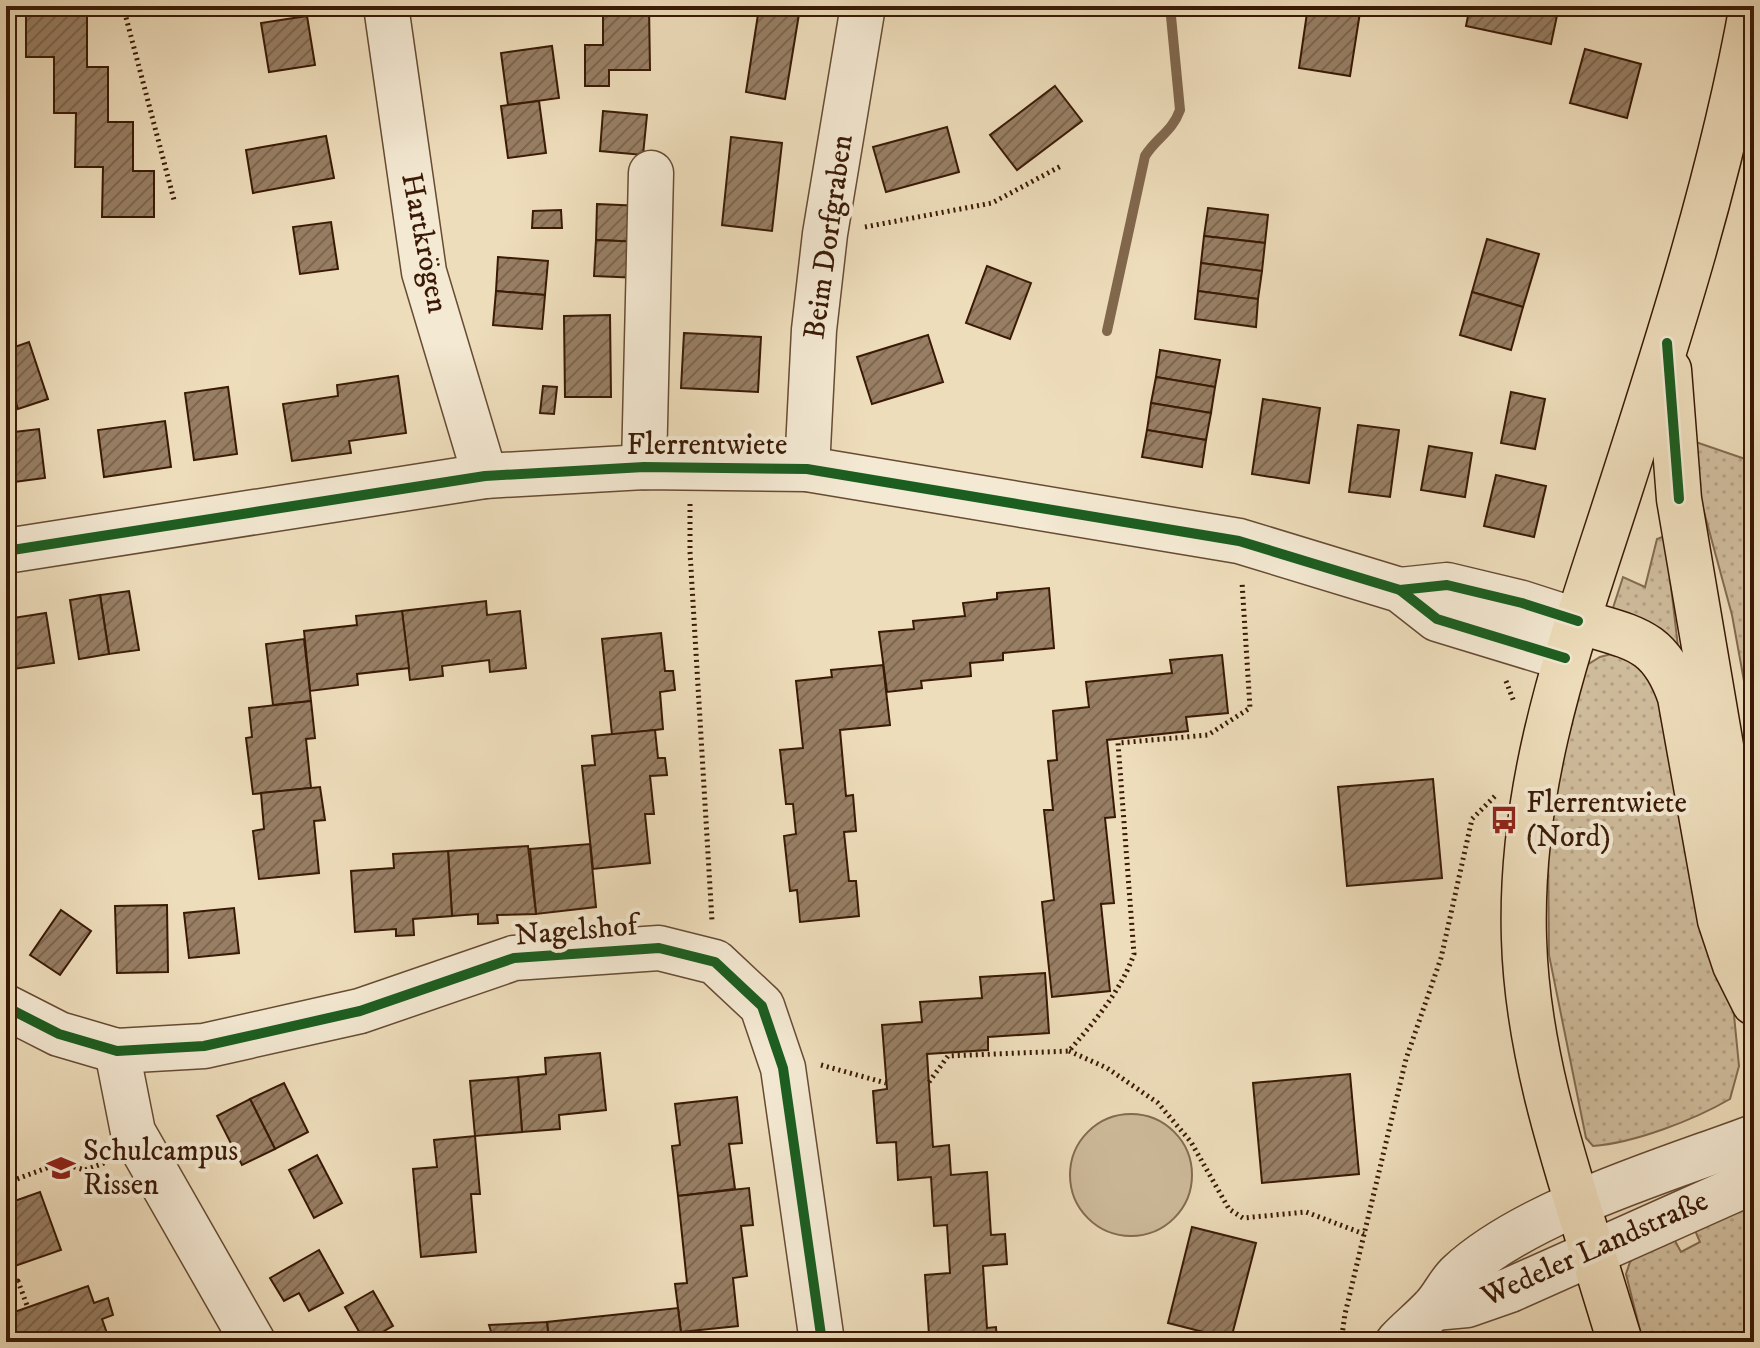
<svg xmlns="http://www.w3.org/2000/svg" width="1760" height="1348" font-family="'IM FELL DW Pica',serif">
<defs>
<pattern id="grass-dots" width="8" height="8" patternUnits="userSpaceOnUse" patternTransform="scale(2)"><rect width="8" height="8" fill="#cfbc9c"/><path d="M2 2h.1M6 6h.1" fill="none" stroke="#b2a185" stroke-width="1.8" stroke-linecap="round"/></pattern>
<pattern id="building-hatch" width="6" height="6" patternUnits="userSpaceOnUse" patternTransform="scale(2)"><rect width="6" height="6" fill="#987f64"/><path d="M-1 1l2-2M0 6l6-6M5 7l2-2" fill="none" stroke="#7d6750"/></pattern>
</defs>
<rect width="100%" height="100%" fill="#edb"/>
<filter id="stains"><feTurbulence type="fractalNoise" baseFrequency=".0025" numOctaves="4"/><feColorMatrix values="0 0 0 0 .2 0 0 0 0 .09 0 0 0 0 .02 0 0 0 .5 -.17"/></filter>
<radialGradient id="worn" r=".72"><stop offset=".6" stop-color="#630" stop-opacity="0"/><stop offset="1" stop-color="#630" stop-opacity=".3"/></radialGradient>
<g fill="url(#grass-dots)" stroke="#846b51" stroke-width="2">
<path d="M1684 438 1754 462V736L1732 615Z"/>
<path d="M1665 536 1679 655 1610 617 1623 577 1645 587 1657 539Z"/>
<path d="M1615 653 1658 671 1733 1005 1739 1066 1730 1099C1694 1120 1634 1143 1593 1146L1586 1138 1549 955 1548 841 1568 728 1587 665 1600 657Z"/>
<path d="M1754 1202V1342H1643L1626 1274 1630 1262 1639 1252 1673 1237 1681 1252 1700 1242 1694 1228Z"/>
</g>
<circle fill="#cfbc9c" stroke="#846b51" stroke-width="2" cx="1131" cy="1175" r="61"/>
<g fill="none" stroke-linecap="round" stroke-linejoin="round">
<path stroke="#81674d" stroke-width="10" d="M1107 331 1145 156C1157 137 1172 132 1180 110L1170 6"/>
</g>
<g fill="url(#building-hatch)" stroke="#3a1a06" stroke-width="2">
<path d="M26 6H70V15H87V67H108V122H133V171H154V217H102L103 167H75L76 113H54V57H26Z"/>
<path d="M603 6H649L650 70H609V86H585V45H603Z"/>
<path d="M1308 6H1361L1350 76 1299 68Z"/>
<path d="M1470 6H1559L1551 44 1466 26Z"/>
<path d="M759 8 799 14 785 99 746 92Z"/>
<path d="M307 16 315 65 269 72 261 23Z"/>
<path d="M552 46 559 98 508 105 501 53Z"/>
<path d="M1585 49 1641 64 1627 118 1570 103Z"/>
<path d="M1055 86 1082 121 1017 170 990 135Z"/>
<path d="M539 101 546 153 508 158 501 106Z"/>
<path d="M603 111 647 115 643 155 600 151Z"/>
<path d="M947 127 959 172 886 192 873 147Z"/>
<path d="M326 136 334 178 253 193 246 150Z"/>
<path d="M731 137 782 143 772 231 722 225Z"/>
<path d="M597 204 643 206 642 242 596 240Z"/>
<path d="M1208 208 1268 215 1265 243 1204 236Z"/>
<path d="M561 210 562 228H532L533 211Z"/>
<path d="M331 222 338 269 300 274 293 227Z"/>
<path d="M1204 236 1265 243 1262 271 1201 263Z"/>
<path d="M1487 239 1539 254 1523 307 1472 292Z"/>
<path d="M596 240 642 242 640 278 594 276Z"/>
<path d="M498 257 548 261 545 295 496 291Z"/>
<path d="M1201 263 1262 271 1258 299 1198 291Z"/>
<path d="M987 266 1031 283 1010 339 966 323Z"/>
<path d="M496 291 545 295 542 329 493 325Z"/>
<path d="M1198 291 1258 299 1256 327 1195 319Z"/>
<path d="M1472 292 1523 307 1511 350 1460 335Z"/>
<path d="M610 315 611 397H565L564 316Z"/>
<path d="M684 333 761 337 758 392 681 388Z"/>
<path d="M928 335 943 382 872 404 857 357Z"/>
<path d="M29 342 48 399 18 409 6 372V350Z"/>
<path d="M1160 350 1220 360 1215 387 1156 377Z"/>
<path d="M398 376 406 433 349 441 351 453 292 461 283 404 338 396 337 385Z"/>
<path d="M1156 377 1215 387 1211 413 1151 403Z"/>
<path d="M543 386 557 387 554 414 540 413Z"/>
<path d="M228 387 237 454 194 460 185 393Z"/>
<path d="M1511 392 1545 399 1535 449 1501 443Z"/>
<path d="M1263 399 1320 408 1309 483 1252 474Z"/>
<path d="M1151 403 1211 413 1206 440 1147 430Z"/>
<path d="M165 421 171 467 104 477 98 430Z"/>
<path d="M1358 425 1399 430 1390 497 1349 492Z"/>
<path d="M39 429 45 478 6 483V433Z"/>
<path d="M1147 430 1206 440 1202 467 1142 457Z"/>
<path d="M1429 446 1472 453 1465 497 1421 490Z"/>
<path d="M1496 475 1546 486 1534 537 1484 526Z"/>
<path d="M1049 588 1054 648 1003 653V660L970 663 971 676 921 681 922 688 887 692 879 632 914 629 913 621 965 616 963 603 997 599V593Z"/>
<path d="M129 591 139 650 109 654 100 595Z"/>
<path d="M100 595 109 654 79 659 70 600Z"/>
<path d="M486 601 487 615 520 611 526 668 490 672 489 660 442 666 443 676 410 680 402 611Z"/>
<path d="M402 611 409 668 357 674 358 685 310 691 304 631 357 625 356 616Z"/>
<path d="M46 613 54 663 6 670V619Z"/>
<path d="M661 633 665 671H673L675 690 660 692 663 729 612 735 602 639Z"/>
<path d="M304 639 311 701 273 705 266 644Z"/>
<path d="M1222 655 1228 713 1186 717 1188 731 1107 740 1115 817 1105 818 1114 903 1101 904 1110 991 1052 997 1042 902 1054 900 1044 810H1053L1048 761 1057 760 1053 711 1089 707 1086 682 1172 673 1170 660Z"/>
<path d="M883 665 890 725 840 730 846 796 853 795 856 831 844 832 849 881H856L859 916 800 922 797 890 790 891 784 836 796 834 793 804H786L780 750 803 748 796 681 832 677 831 670Z"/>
<path d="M311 701 315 738 306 739 311 788 253 794 246 738 252 737 249 708Z"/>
<path d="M655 730 658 758H665L667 775 650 776 654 814H645L650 863 593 869 582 766 595 765 592 736Z"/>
<path d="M1433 779 1442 878 1347 886 1338 787Z"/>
<path d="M320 787 325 820 314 821 319 873 259 879 253 831 264 829 261 793Z"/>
<path d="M590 844 596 907 536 914 530 849Z"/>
<path d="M528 846 536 914 497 915 498 923 478 924V914L452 916 448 851Z"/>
<path d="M448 851 452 916 413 919 414 935 396 936V929L355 932 351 871 394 868 393 854Z"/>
<path d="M167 905 168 972 117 973 115 906Z"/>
<path d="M234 908 239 953 189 958 184 913Z"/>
<path d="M61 910 91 931 60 975 30 955Z"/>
<path d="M1045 973 1049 1033 988 1037V1050L927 1054 933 1147 949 1145 951 1175 987 1172 991 1235 1005 1234 1007 1264 983 1266 987 1328 996 1327 997 1342H943V1334L929 1335 925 1275 950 1273 947 1225 934 1226 931 1177 898 1180 896 1142 877 1143 873 1091 887 1089 882 1025 922 1022 920 1002 982 998 980 977Z"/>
<path d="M600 1053 606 1110 559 1115 560 1129 522 1132 518 1077 546 1074 545 1058Z"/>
<path d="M1350 1074 1359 1174 1262 1183 1253 1083Z"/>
<path d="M518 1077 522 1132 475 1136 470 1081Z"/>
<path d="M284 1083 308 1132 275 1149 250 1099Z"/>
<path d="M737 1097 742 1143 729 1144 735 1189 678 1196 672 1146 680 1145 675 1104Z"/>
<path d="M250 1099 275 1149 242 1165 217 1116Z"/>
<path d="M475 1136 480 1194H471L476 1252 421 1257 413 1169 437 1167 434 1140Z"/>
<path d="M317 1155 342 1203 314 1218 289 1170Z"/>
<path d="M749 1188 753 1225 741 1226 747 1276 733 1278 738 1326 681 1332 675 1284 687 1283 678 1196Z"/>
<path d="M40 1192 61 1250 6 1269V1204Z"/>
<path d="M1192 1227 1256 1243 1231 1339 1168 1323Z"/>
<path d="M319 1250 343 1293 309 1311 299 1293 284 1301 270 1278Z"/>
<path d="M88 1286 94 1303 108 1298 113 1315 102 1319 110 1342H6V1315Z"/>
<path d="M373 1291 393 1326 365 1342 345 1307Z"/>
<path d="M678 1308 682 1342H549L547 1322Z"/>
<path d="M547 1322 549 1342H494L489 1325Z"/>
</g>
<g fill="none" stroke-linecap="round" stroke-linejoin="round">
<defs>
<g id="minor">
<path d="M386 6 424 272 485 476"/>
<path d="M644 467 651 173"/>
<path d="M807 469 814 330 825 234 863 6"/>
<path d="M6 551 485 476 644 467 807 469 1239 541 1400 590 1437 619 1565 658"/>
<path d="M1400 590 1447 585 1522 603 1578 621"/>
<path d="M6 1007 59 1034 117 1051 204 1046 360 1011 514 958 659 948 715 962 762 1006 783 1068 822 1342"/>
<path d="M117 1051 133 1132 253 1342"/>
<path d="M1434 1308 1467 1305 1510 1290 1754 1181"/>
<path d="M1398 1342C1409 1330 1422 1320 1433 1308 1443 1298 1449 1283 1459 1274 1527 1211 1666 1170 1754 1137"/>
</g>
<g id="major">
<path d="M1669 370 1679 499 1754 940"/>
<path d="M1578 621C1632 638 1660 638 1680 697L1720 920 1735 965 1754 1003"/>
<path d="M1593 1254C1561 1152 1527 1047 1524 939 1519 780 1571 642 1619 493 1671 332 1722 172 1752 6"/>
</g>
<path id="highway" d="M1593 1254 1620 1342"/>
</defs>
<use href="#minor" stroke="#674b33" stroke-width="47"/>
<use href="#major" stroke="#3a1a06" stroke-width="47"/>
<use href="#highway" stroke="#3a1a06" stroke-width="47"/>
<g stroke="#3a1a06" stroke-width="5" stroke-dasharray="2 4" stroke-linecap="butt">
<path d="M123 6 174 200"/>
<path d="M900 6H922"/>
<path d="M1037 6H1040"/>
<path d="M6 138 14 160"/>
<path d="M865 227 992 203 1061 166"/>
<path d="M690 504V552L712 921"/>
<path d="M1506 681 1514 702"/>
<path d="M1069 1051 1107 1068 1158 1103 1191 1142 1229 1209 1243 1218 1306 1212 1364 1234"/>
<path d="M821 1065 886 1083"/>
<path d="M929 1082 948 1056 1069 1051C1094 1022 1121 991 1134 954L1118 743 1208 735 1250 708 1242 582"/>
<path d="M6 1183 60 1163 85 1170 107 1162"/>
<path d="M6 1285 18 1281 28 1308"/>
<path d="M1341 1342 1345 1314 1406 1059 1441 958 1472 819 1496 795"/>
</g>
<use href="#minor" stroke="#f4e9d3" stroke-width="44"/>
<use href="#major" stroke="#edb" stroke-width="44"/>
<use href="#highway" stroke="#edb" stroke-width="44"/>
<defs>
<g id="cycleway">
<path d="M1667 343 1679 499"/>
<path d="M6 551 485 476 644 467 807 469 1239 541 1400 590 1437 619 1565 658"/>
<path d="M1400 590 1447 585 1522 603 1578 621"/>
<path d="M6 1007 59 1034 117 1051 204 1046 360 1011 514 958 659 948 715 962 762 1006 783 1068 822 1342"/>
</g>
</defs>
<use href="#cycleway" stroke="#f4e9d3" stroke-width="15"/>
<use href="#cycleway" stroke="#1b5e20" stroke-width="10"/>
</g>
<defs>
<symbol id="bus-bare" viewBox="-9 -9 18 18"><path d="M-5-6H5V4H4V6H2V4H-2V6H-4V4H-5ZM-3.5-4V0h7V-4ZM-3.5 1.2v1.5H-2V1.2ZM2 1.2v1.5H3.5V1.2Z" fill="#8f2418" stroke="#f4e9d3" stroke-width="2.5" paint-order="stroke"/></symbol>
<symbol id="school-bare" viewBox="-9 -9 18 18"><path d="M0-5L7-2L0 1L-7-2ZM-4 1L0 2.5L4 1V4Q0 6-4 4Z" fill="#8f2418" stroke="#f4e9d3" stroke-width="2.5" paint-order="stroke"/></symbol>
</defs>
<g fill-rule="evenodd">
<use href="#bus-bare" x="1484" y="800" width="40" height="40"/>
<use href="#school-bare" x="41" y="1148" width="40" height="40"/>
</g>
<g text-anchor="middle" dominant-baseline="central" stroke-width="8" stroke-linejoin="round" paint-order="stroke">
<g font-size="30" fill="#3a1a06" stroke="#f4e9d3">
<text transform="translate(829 237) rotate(-82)">Beim Dorfgraben</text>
<text transform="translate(424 243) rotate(79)">Hartkrögen</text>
<text x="707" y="445">Flerrentwiete</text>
<text transform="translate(576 931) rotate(-5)">Nagelshof</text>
<text transform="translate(1595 1249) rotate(-24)">Wedeler Landstraße</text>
</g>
<g font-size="30" fill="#3a1a06" stroke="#f4e9d3" text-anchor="start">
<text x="1526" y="803">Flerrentwiete<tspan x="1526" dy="34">(Nord)</tspan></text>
<text x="83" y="1151">Schulcampus<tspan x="83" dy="34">Rissen</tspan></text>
</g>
</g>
<rect width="1760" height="1348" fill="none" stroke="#edb" stroke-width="32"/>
<rect x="8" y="8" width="1744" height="1332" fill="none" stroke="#3a1a06" stroke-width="4"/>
<rect x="16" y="16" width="1728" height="1316" fill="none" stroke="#3a1a06" stroke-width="2"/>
<rect width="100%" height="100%" filter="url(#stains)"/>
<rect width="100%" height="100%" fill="url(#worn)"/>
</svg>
